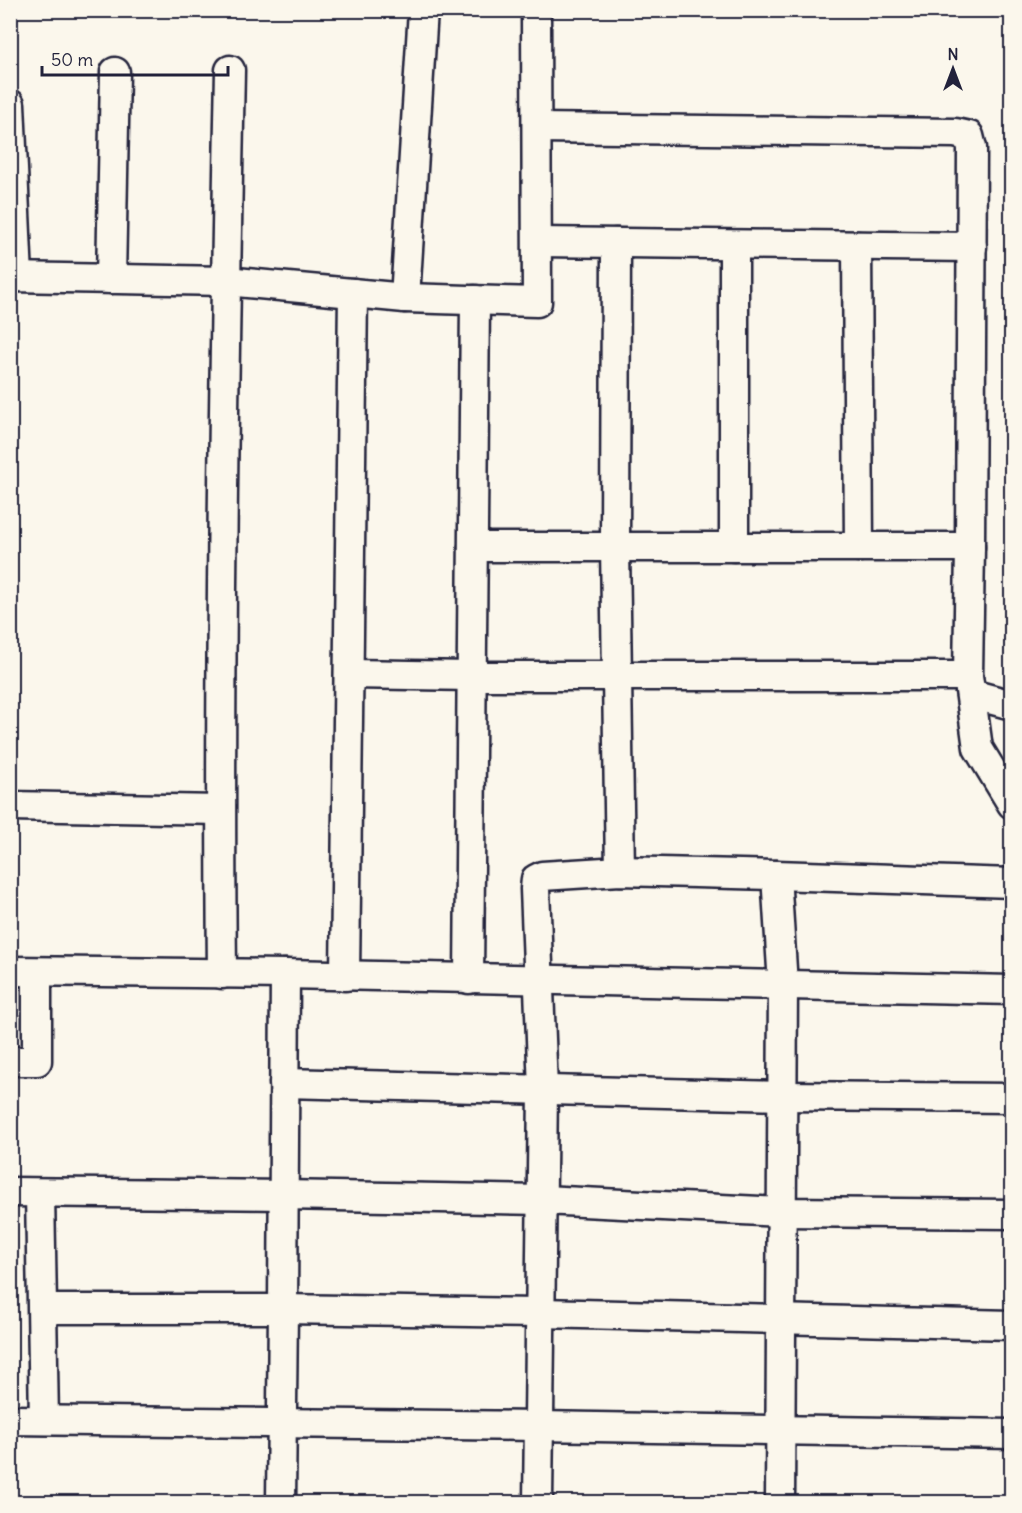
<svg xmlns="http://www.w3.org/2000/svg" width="1022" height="1513" font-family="Delius,sans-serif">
<rect width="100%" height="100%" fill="#fbf7ec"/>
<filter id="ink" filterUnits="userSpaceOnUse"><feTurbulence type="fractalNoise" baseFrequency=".0167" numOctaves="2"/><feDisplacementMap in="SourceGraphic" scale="12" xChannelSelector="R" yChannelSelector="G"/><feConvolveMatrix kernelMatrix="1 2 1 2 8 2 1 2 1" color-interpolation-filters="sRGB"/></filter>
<g filter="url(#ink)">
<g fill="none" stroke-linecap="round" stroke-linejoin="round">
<defs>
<g id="minor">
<path d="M10 104 18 277"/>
<path d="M537 128 955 133 969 136 972 148 970 547"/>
<path d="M538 242 972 247"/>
<path d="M616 243 615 547 620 871"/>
<path d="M734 245V547"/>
<path d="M857 246 859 547"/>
<path d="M10 277 226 281 405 298 537 302 536 10"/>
<path d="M111 279 115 72"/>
<path d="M405 298 423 10"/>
<path d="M473 547H970L968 676 978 748 1012 804"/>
<path d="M349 674 472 676H968"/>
<path d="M971 694 1012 705"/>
<path d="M10 806 220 810"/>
<path d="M776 875 1012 883"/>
<path d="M10 971 285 974 1012 990"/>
<path d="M222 974C219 673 224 371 230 70"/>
<path d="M345 976 353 293"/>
<path d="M469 979 475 300"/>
<path d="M10 1061H37V972"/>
<path d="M284 1083 782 1096 1012 1098"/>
<path d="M10 1192 283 1195 543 1200 782 1212 1012 1214"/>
<path d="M40 1193 44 1420"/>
<path d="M43 1309H283L541 1313 1012 1325"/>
<path d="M10 1420 538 1426 1012 1434"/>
<path d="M281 1502 283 1309 285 974"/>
<path d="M538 1502 543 1089 535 889 536 879 542 876 620 871 776 875 783 985 780 1502"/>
</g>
</defs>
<use href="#minor" stroke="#22223b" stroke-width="33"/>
<use href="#minor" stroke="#fbf7ec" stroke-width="28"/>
</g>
</g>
<rect width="1022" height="1513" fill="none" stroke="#fbf7ec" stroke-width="36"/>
<rect x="18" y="18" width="986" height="1477" fill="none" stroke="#22223b" stroke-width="2" filter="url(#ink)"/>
<g transform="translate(953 69)" stroke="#fbf7ec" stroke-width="4.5" paint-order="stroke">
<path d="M0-4.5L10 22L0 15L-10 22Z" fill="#22223b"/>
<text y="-9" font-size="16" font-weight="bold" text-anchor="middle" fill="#22223b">N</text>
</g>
<path d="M42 66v9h186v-9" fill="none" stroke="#22223b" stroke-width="3"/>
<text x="51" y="66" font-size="18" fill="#22223b" stroke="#fbf7ec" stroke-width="4.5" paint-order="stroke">50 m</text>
</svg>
